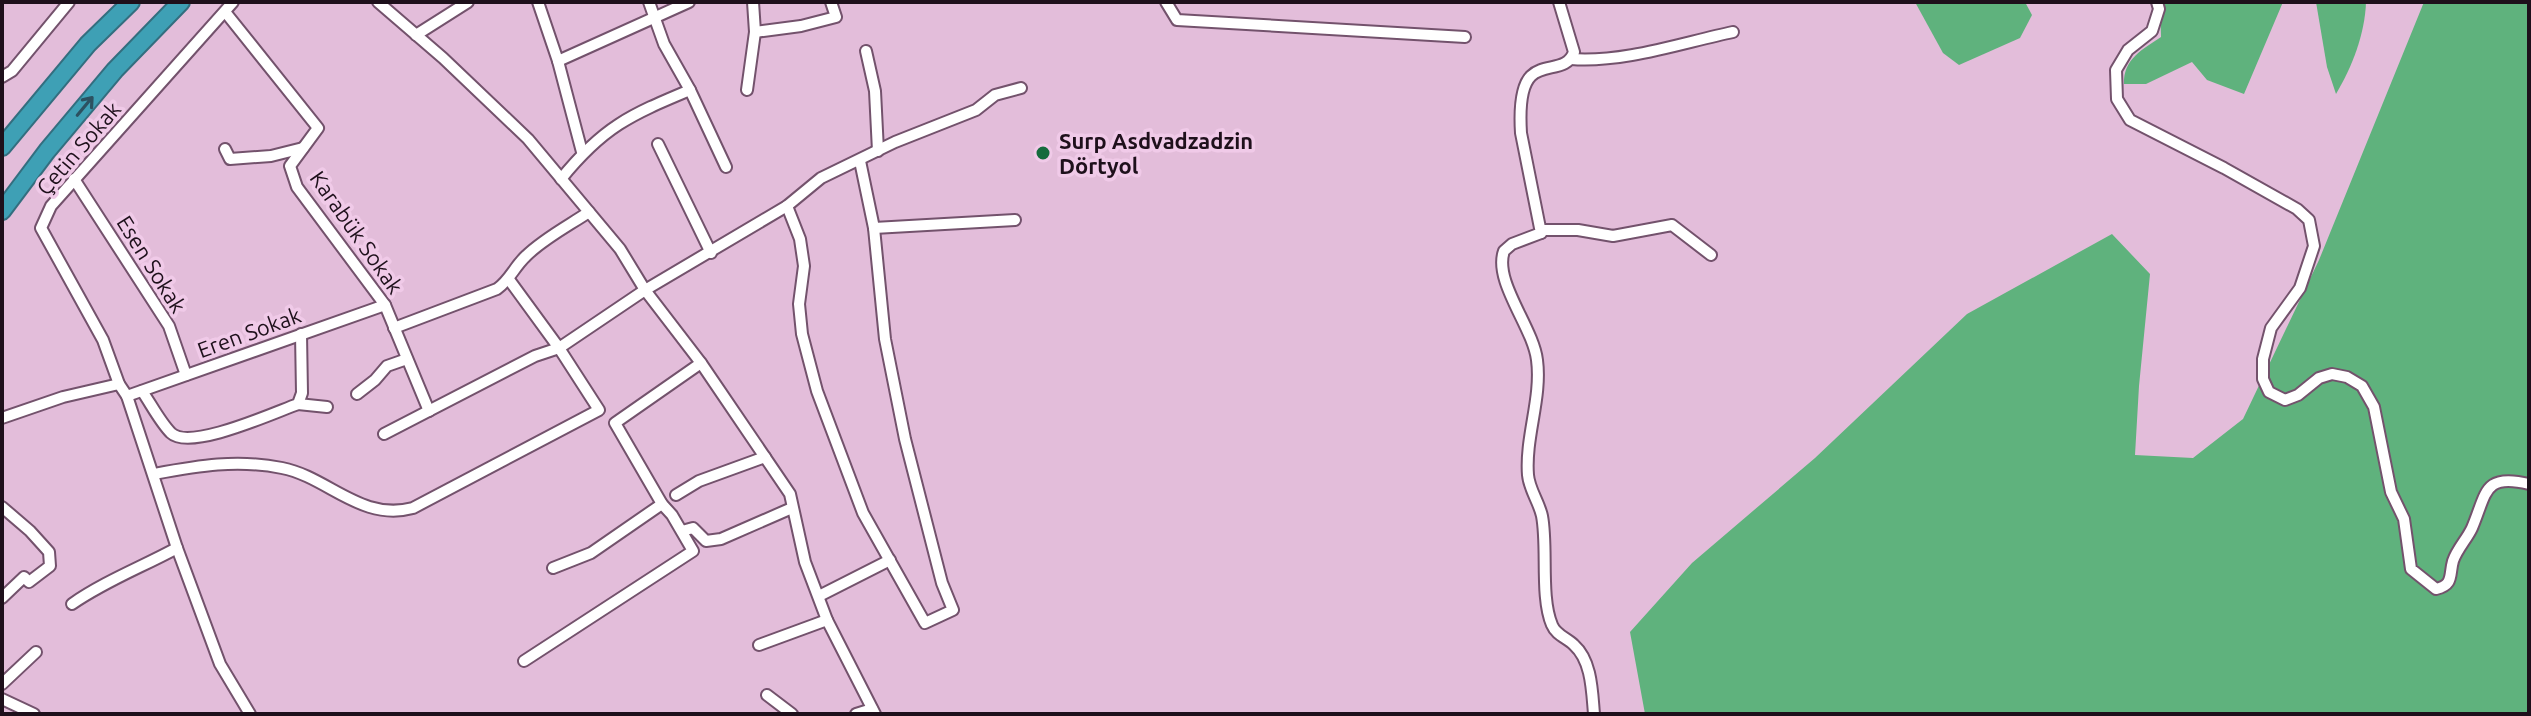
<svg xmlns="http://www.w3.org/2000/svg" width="2531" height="716" font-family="Ubuntu,sans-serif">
<rect width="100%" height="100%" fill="#e3bdda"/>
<g fill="#5fb27d">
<path d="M1915 2H2025L2032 15 2020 38 1959 65 1943 53Z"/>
<path d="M2160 2H2283L2244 94 2207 80 2192 62 2146 84H2124C2123 59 2143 49 2161 37Z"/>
<path d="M2316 2H2366C2365 34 2352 67 2336 94L2327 67Z"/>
<path d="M2424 2H2529V714H1645L1630 632 1692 563 1815 458 1967 314 2112 234 2150 274 2139 386 2135 455 2193 458 2243 419 2319 260Z"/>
</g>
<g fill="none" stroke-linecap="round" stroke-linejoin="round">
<defs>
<g id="minor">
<path d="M233 2 51 206 41 228 103 340 119 384 127 396 177 548 220 664 250 714"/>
<path d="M378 2 443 58 528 139 620 249 645 290 701 363 790 494 805 562 827 620 875 714"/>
<path d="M538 2 558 61 582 152"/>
<path d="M649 2 664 44 690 90 726 167"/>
<path d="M1166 2 1177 20 1465 37"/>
<path d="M1559 2 1574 52C1567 72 1544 63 1531 76 1519 88 1520 117 1521 133L1541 233 1512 244 1504 251C1493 281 1533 327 1537 360 1542 398 1525 437 1528 475 1529 489 1539 502 1542 516 1548 547 1540 597 1552 625 1556 635 1567 638 1574 645 1592 661 1592 692 1594 714"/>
<path d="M2157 2 2159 9 2152 31 2128 50 2116 70 2117 99 2130 120 2224 168 2297 209 2309 220 2314 246 2300 288 2271 328 2263 359V379L2269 392 2285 400 2298 395 2319 378 2332 374 2347 377 2362 386 2374 407 2391 492 2404 519 2411 569 2436 589C2454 585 2449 575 2453 561 2457 549 2467 539 2472 528 2487 493 2483 473 2529 484"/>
<path d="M226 13 318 128 290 166 297 187 385 305 429 411"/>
<path d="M755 32 801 26 836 17 831 2"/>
<path d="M416 35 468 2"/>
<path d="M866 51 875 91 878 151"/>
<path d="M1571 59C1624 63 1681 43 1733 32"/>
<path d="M558 61 689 2"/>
<path d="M2 77 12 71 69 2"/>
<path d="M747 90 755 32 753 2"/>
<path d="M658 144 711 253"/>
<path d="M225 149 230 159 271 156 303 148"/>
<path d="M74 179 169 326 186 375"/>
<path d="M561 179C603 127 630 115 690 90"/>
<path d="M787 206 800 239 804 266 799 304 802 334 817 391 863 513 925 623 953 610 942 583 905 439 885 339 874 228 860 161"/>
<path d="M874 228 1015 220"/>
<path d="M1541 233 1542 230H1578L1613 236 1672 225 1711 255"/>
<path d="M394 328 497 289C510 280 514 267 526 256 543 239 568 226 589 212"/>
<path d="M142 391C151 404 160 422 171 433 190 451 273 413 298 404L302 393 301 334"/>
<path d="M357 394 375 380 387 366 407 359"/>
<path d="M127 396 385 305"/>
<path d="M298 404 327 407"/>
<path d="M2 418 63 397 119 384"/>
<path d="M384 434 535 356 559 348 645 290 787 206 821 178 895 142 976 110 995 95 1021 88"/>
<path d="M154 474C198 466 236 459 282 468 328 477 361 522 413 508L599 410 559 348 510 281"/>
<path d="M676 495 699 481 765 457"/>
<path d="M2 507 30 531 49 552 50 566 29 582 24 577 2 598"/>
<path d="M682 531 693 528 706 541 721 539 792 508"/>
<path d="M553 568 591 553 662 504"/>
<path d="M819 596 890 560"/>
<path d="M72 604C105 581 142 567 177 548"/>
<path d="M759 645 827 620"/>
<path d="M524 661 693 551 672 515 662 504 615 423 701 363"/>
<path d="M2 684 36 652"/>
<path d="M767 695 792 714"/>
<path d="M2 699 34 714"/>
<path d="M856 714 872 709"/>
</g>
<g id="highway">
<path d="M2 147 88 44 131 2"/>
<path d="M2 211 47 151 115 70 181 2"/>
</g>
</defs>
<use href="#minor" stroke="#73526c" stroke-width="14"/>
<use href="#highway" stroke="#336e7f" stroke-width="20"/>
<use href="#minor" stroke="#fff" stroke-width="10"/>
<use href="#highway" stroke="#3ea0b5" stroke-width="16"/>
</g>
<defs><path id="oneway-shaft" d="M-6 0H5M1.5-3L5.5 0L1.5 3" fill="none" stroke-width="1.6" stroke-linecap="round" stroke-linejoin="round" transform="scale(2)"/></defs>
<use stroke="#2c5160" href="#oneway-shaft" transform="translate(85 106) rotate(-50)"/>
<circle fill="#156b3d" stroke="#f0cae8" stroke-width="3" cx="1043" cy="153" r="8"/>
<g text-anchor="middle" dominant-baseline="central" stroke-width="7" stroke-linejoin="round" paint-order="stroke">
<g font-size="22" font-weight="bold" fill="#1e101b" stroke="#f0cae8" text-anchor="start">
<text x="1059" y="140">Surp Asdvadzadzin<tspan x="1059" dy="25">Dörtyol</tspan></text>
</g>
<g font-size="22" fill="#1e101b" stroke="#f0cae8">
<text transform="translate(78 148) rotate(-49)">Çetin Sokak</text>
<text transform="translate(357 232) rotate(55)">Karabük Sokak</text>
<text transform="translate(152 264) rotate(58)">Esen Sokak</text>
<text transform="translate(249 332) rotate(-20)">Eren Sokak</text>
</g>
</g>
<rect width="2531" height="716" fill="none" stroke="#1e101b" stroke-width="8"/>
</svg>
